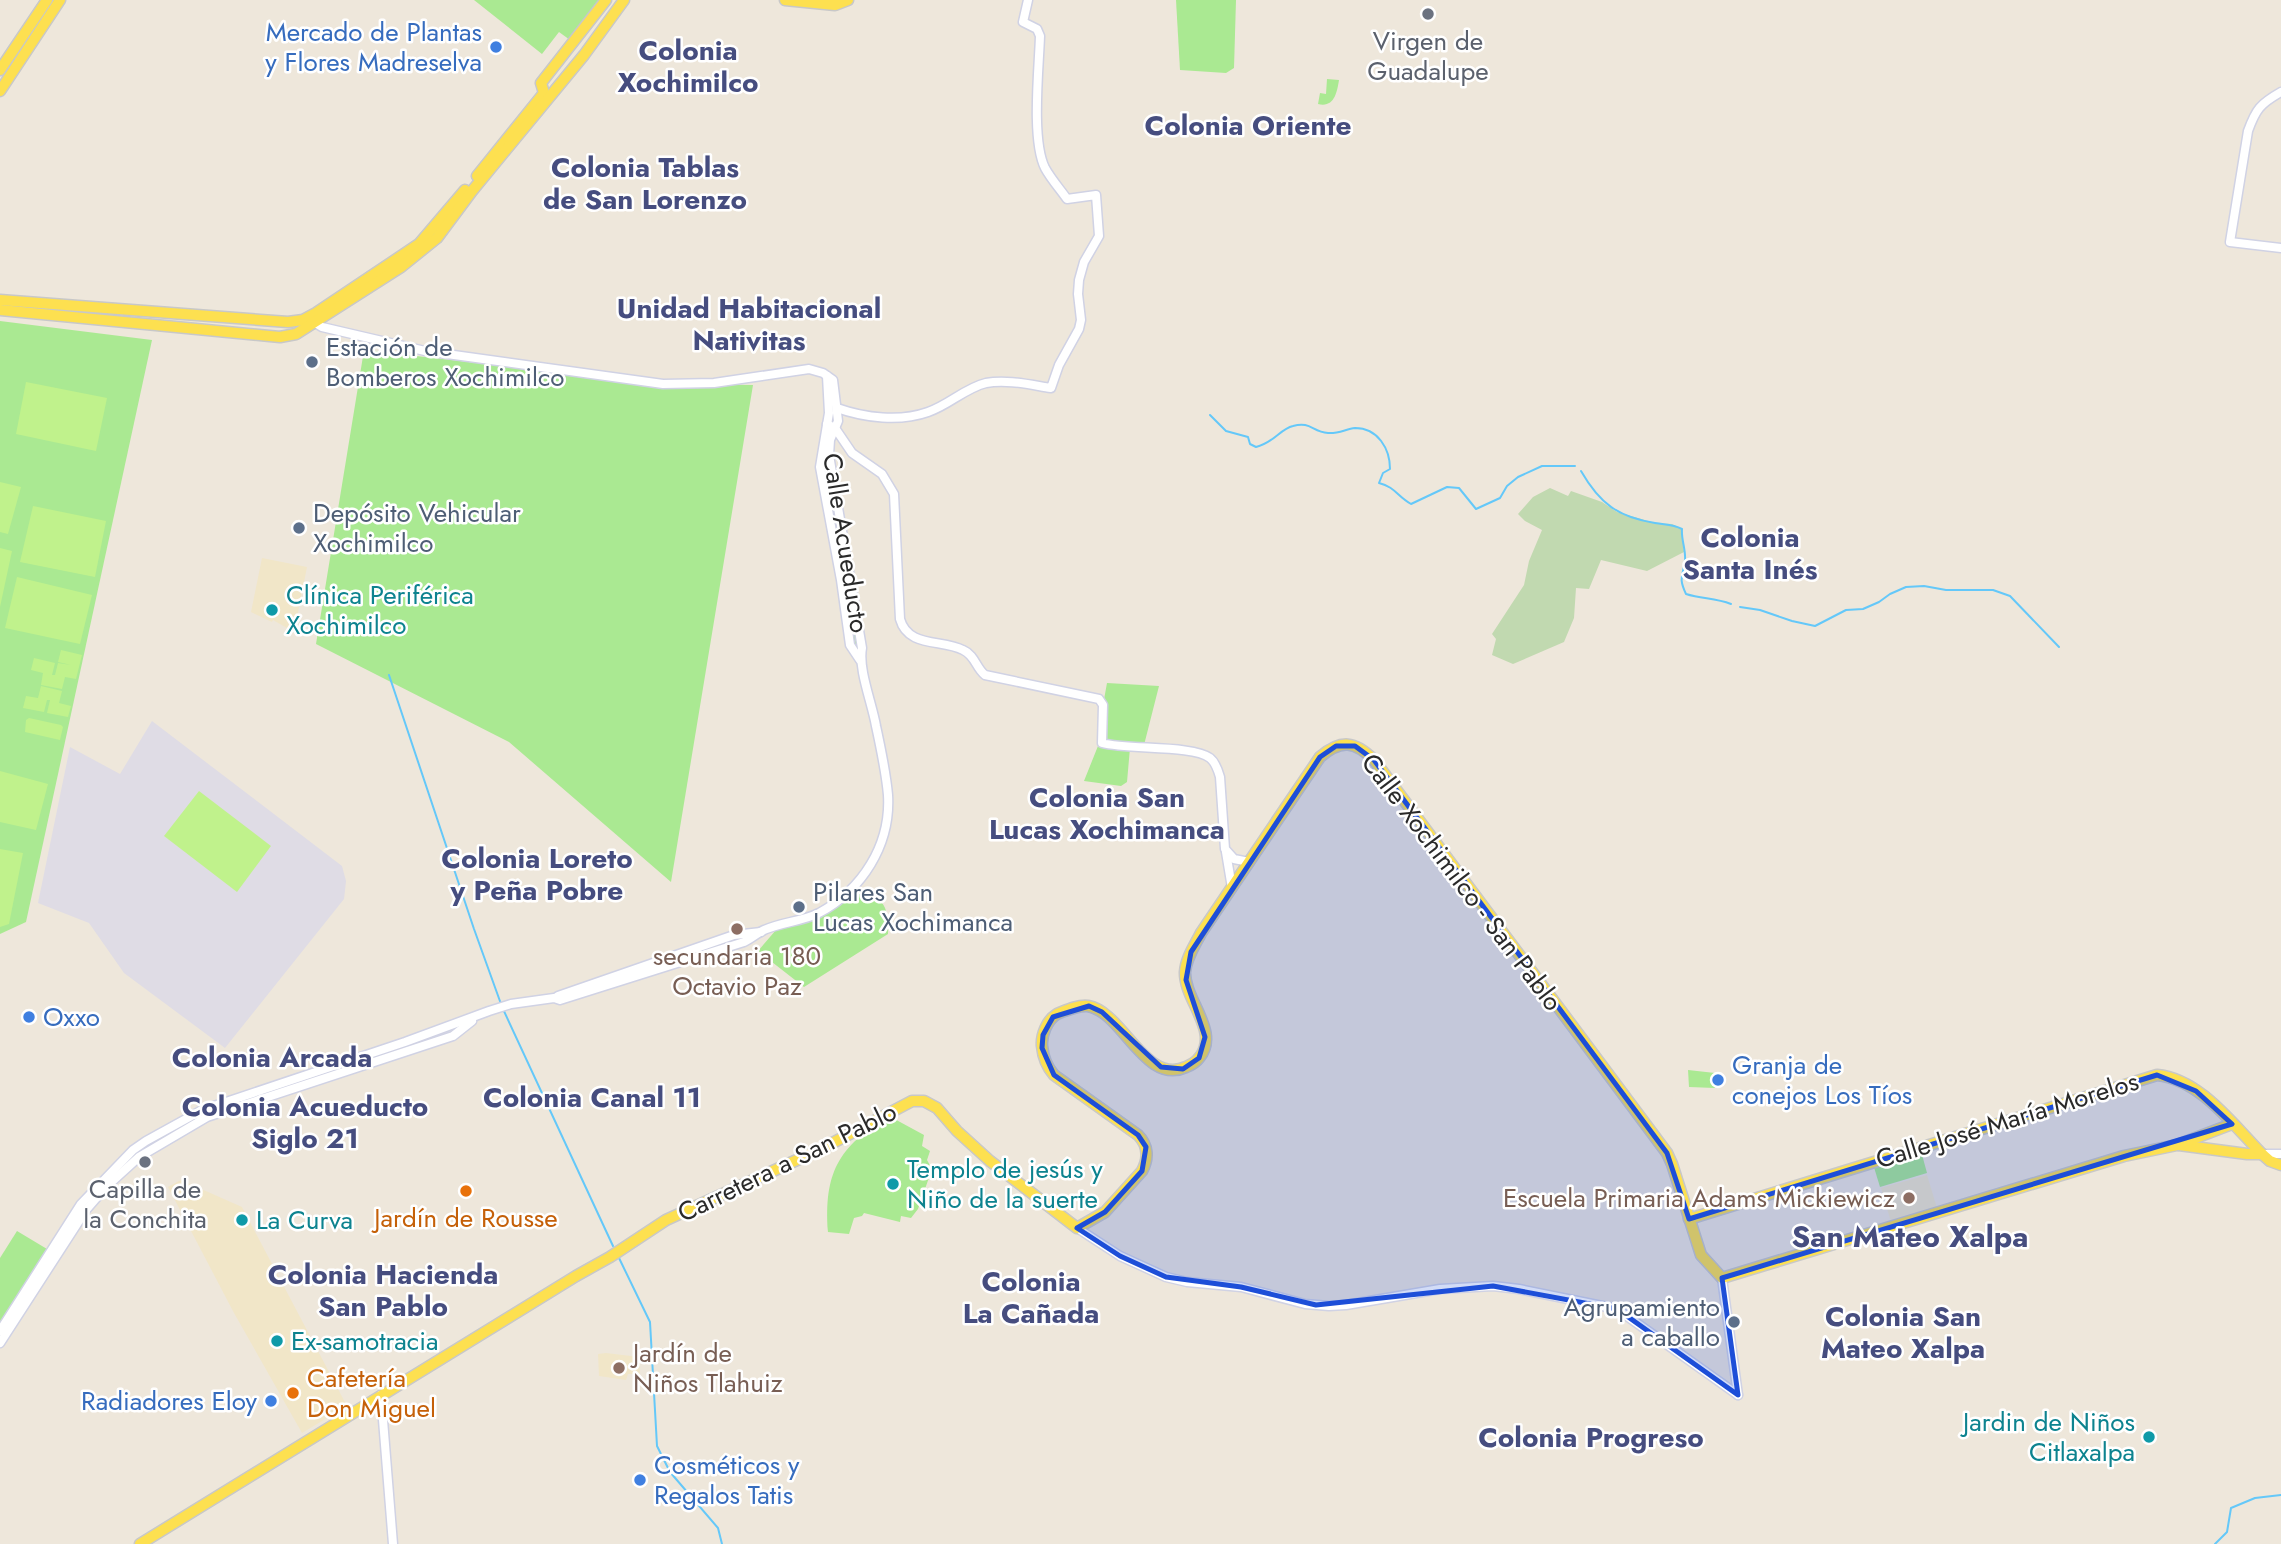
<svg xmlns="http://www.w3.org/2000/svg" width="2281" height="1544" font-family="Jost,sans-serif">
<rect width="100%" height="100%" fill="#eee7db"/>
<path fill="#dfdce5" d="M152 721 342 866 346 881 344 899 225 1048 124 973 89 923 38 903 70 747 120 774Z"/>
<g fill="#f1e6c8">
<path d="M262 558 307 567 294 632 273 620 272 622 251 612Z"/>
<path d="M1927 1175 1937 1208 1891 1222 1881 1188Z"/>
<path d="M181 1180 242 1207 347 1406 302 1433 234 1313 168 1187Z"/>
<path d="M606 1353 639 1357 640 1374H628L626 1380 599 1376 598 1354Z"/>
</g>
<g fill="#aae992">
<path d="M474 0H601L570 40 559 32 542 54Z"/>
<path d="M1176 0H1236L1234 68 1226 73 1180 70Z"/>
<path d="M1327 79 1339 80C1337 93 1334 108 1318 104L1320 93 1326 94Z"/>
<path d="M0 321 152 340 26 922 0 934Z"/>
<path d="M364 350 662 384 753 385 671 882 509 742 316 644Z"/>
<path d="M830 473 859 641 858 653 853 647 823 475Z"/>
<path d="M1107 683 1159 686 1143 749 1130 748 1127 782 1121 786 1084 781 1098 746 1102 743 1103 705Z"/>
<path d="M857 888C884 898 889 906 888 934L804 987 758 951 776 930 806 921Z"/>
<path d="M1688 1070 1715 1073V1088L1689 1087Z"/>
<path d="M889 1116 924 1135 922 1146 930 1151 927 1160 932 1169 918 1209 911 1218 901 1216 900 1222 864 1213 862 1216 854 1218 849 1234 828 1232C824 1173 838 1147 889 1116Z"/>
<path d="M1921 1151 1927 1173 1880 1187 1873 1164Z"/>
<path d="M17 1231 47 1249 0 1324V1258Z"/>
</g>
<path fill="#c1d9b0" d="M1550 488 1568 496 1571 491 1602 502 1617 512 1655 523 1672 524 1682 529 1684 552 1647 571 1601 560 1589 589 1576 588 1574 618 1564 642 1513 664 1492 655 1496 639 1492 634 1524 585 1529 561 1542 530 1525 521 1518 514 1533 497Z"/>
<g fill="#c0f28c">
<path d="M26 382 107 398 96 451 16 434Z"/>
<path d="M0 482 21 487 8 534 0 532Z"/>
<path d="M33 506 106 521 95 577 20 562Z"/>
<path d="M0 548 12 551 0 607Z"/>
<path d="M17 577 92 595 80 644 5 628Z"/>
<path d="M61 650 82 655 76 679 65 677 62 689 41 685 43 673 31 670 34 658 55 663 52 675H55L58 663 71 665 58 662Z"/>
<path d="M41 686 62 691 59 703 71 706 68 717 47 713 50 700H47L44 712 23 708 26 696 38 698Z"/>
<path d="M29 718 61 725 63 727 60 740 25 732 26 720Z"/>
<path d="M0 771 48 784 36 830 0 822Z"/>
<path d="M199 791 271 846 237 892 164 836Z"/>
<path d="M0 849 23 853 9 924 0 927Z"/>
</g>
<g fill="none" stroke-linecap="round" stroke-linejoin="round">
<g stroke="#64c8f9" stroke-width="2">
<path d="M1210 415 1226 431 1248 437 1250 444 1256 447C1275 442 1280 429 1293 426 1311 421 1312 432 1328 433 1338 434 1346 429 1355 428 1378 428 1390 449 1390 469L1383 473 1379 483C1395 487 1397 496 1411 504L1447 487 1459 488 1476 509 1500 498 1507 486 1518 477 1542 466H1575"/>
<path d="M1581 471C1600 504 1618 517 1655 523 1666 525 1672 524 1682 529 1681 539 1686 550 1685 560 1683 577 1678 577 1686 594 1702 599 1715 598 1731 604"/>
<path d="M1740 607 1760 610 1792 621 1815 626 1846 610 1863 609 1879 602 1890 594 1906 587 1924 586 1946 590H1993L2010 596 2059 647"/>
<path d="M389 675 474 929 501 1004"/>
<path d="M503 1009 613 1246"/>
<path d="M619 1258 650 1322 657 1446 670 1472 718 1528 722 1544"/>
<path d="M2215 1544 2227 1532 2231 1508 2255 1498 2281 1495"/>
</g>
<defs>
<g id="minor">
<path d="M2281 92C2260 104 2256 109 2248 131L2230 242 2281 248"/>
<path d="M827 376 829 413 820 467 841 580 850 645 860 660"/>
<path d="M837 408C865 418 900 422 928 412 949 405 965 388 986 383 1007 379 1031 385 1051 388L1059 365 1079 329 1081 320 1078 294 1079 280 1084 262 1099 236 1096 195 1067 199C1060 189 1051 179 1045 168 1031 140 1039 68 1040 36L1037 29 1023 22 1028 0"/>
<path d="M827 424 835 428 852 453 882 474 894 494 900 619C908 648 942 639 963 650 975 655 976 668 985 675L1099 699 1103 705 1102 743C1128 750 1193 745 1210 758 1215 762 1218 770 1220 777L1225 849 1234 859 1249 862"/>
<path d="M1226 852 1232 888"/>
<path d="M558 996 734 935 761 932"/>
<path d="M2262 1154H2281"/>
<path d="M1077 1228 1120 1256 1166 1277 1187 1282 1241 1287 1305 1304 1329 1306 1346 1305 1440 1289 1493 1286 1519 1289 1617 1309 1738 1395"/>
<path d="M1722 1278 1738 1395"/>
<path d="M0 1331 81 1204 133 1150 146 1141 204 1109 220 1104 405 1042 489 1011 511 1004 554 998 560 1000 744 942C751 939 756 934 762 931 780 922 801 922 819 913 862 890 891 845 888 795 886 772 881 749 876 726 872 703 858 669 862 648L829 455 830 440 838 421 833 380 823 373 809 369 714 383 663 384 425 351 322 327 312 321"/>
<path d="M0 1343 86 1210 106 1187 139 1157 207 1117 453 1036 472 1021"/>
<path d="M381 1395 393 1544"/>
</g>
<g id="major">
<path d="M785 0 835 5 848 0"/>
<path d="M0 70 47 0"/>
<path d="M0 91 60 0"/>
<path d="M477 176 544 93 541 83 606 0"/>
<path d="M0 300 288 322 303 320 316 313 419 244 465 190"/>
<path d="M0 310 280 337 296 334 401 267 437 238 472 191 584 55 624 0"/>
<path d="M2179 1145 2247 1154H2262"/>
<path d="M1689 1219 2157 1075C2200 1079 2233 1125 2262 1154L2270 1161 2281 1165"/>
<path d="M140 1544 576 1276 610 1257 666 1220 823 1148 912 1101H924L937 1108 957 1131 990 1161 1077 1228 1105 1212 1142 1171C1149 1158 1148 1145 1138 1135L1054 1075C1047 1067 1043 1057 1042 1046 1041 1035 1047 1020 1057 1014 1067 1010 1077 1005 1088 1006 1123 1012 1145 1086 1186 1067 1191 1065 1196 1062 1199 1058 1221 1032 1184 1000 1185 972 1186 958 1195 945 1201 933L1320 757C1341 739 1355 741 1374 760L1667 1153 1672 1164 1701 1255 1722 1278 2124 1156 2177 1145 2232 1124"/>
</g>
</defs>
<use href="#minor" stroke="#d0d2e4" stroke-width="11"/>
<use href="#major" stroke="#c8c8c8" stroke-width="13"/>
<use href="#minor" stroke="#fff" stroke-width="8"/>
<use href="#major" stroke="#fde050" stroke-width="10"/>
</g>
<path fill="#1d4ed8" fill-opacity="0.2" stroke="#1d4ed8" stroke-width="5" stroke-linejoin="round" d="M1336 746H1355L1374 760 1667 1153 1689 1219 2157 1075 2196 1091 2232 1124 1722 1278 1738 1395 1617 1309 1493 1286 1316 1305 1241 1287 1166 1277 1120 1256 1077 1228 1105 1212 1142 1171 1146 1147 1138 1135 1054 1075 1042 1048 1043 1035 1053 1017 1089 1006 1102 1012 1161 1067 1183 1069 1199 1058 1205 1037 1186 980 1191 952 1320 757Z"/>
<g fill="#6b7280" stroke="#fff" stroke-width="2.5">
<circle cx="1428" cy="14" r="7"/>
<circle cx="145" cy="1162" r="7"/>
</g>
<g fill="#3f7fe0" stroke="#fff" stroke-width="2.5">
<circle cx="496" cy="47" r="7"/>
<circle cx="29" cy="1017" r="7"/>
<circle cx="1718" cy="1080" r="7"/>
<circle cx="271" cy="1401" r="7"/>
<circle cx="640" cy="1480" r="7"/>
</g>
<g fill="#5c6f8a" stroke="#fff" stroke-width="2.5">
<circle cx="312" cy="362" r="7"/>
<circle cx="299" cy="528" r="7"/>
<circle cx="799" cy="907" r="7"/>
<circle cx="1734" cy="1322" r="7"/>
</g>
<g fill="#0f9aa8" stroke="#fff" stroke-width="2.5">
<circle cx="272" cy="610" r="7"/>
<circle cx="893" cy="1184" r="7"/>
<circle cx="242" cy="1220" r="7"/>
<circle cx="277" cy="1341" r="7"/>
<circle cx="2149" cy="1437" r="7"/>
</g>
<g fill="#8d6e63" stroke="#fff" stroke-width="2.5">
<circle cx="737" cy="929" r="7"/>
<circle cx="1909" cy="1198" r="7"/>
<circle cx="619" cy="1368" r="7"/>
</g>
<g fill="#e8710a" stroke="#fff" stroke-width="2.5">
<circle cx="466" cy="1191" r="7"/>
<circle cx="293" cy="1393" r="7"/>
</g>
<g text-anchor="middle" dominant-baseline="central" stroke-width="5" stroke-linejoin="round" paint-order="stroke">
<g font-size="26" fill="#366cbe" stroke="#fff" text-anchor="start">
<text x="482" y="32" text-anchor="end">Mercado de Plantas<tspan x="482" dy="30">y Flores Madreselva</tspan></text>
<text x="43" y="1017">Oxxo</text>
<text x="1732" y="1065">Granja de<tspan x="1732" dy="30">conejos Los Tíos</tspan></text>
<text x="257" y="1401" text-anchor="end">Radiadores Eloy</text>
<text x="654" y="1465">Cosméticos y<tspan x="654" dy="30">Regalos Tatis</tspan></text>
</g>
<g font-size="26" fill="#5b616d" stroke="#fff">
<text x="1428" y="41">Virgen de<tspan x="1428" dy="30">Guadalupe</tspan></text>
<text x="145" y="1189">Capilla de<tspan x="145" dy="30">la Conchita</tspan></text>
</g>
<g font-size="26" fill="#4e5e75" stroke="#fff" text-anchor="start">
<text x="326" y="347">Estación de<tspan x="326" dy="30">Bomberos Xochimilco</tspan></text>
<text x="313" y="513">Depósito Vehicular<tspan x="313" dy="30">Xochimilco</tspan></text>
<text x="813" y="892">Pilares San<tspan x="813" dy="30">Lucas Xochimanca</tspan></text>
<text x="1720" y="1307" text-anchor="end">Agrupamiento<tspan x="1720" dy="30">a caballo</tspan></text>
</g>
<g font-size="26" fill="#2a2a2a" stroke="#fff">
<text transform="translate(846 543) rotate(81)">Calle Acueducto</text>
<text transform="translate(1462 882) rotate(53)">Calle Xochimilco - San Pablo</text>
<text transform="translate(2007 1120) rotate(-17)">Calle José María Morelos</text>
<text transform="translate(787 1162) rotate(-26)">Carretera a San Pablo</text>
</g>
<g font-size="26" fill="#0d838f" stroke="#fff" text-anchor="start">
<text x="286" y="595">Clínica Periférica<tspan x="286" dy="30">Xochimilco</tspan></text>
<text x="907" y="1169">Templo de jesús y<tspan x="907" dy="30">Niño de la suerte</tspan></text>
<text x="256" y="1220">La Curva</text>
<text x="291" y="1341">Ex-samotracia</text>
<text x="2135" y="1422" text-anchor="end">Jardin de Niños<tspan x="2135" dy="30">Citlaxalpa</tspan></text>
</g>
<g font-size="26" fill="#785e54" stroke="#fff">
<text x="737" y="956">secundaria 180<tspan x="737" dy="30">Octavio Paz</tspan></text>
<text x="1895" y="1198" text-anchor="end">Escuela Primaria Adams Mickiewicz</text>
<text x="633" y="1353" text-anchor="start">Jardín de<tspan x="633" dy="30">Niños Tlahuiz</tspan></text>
</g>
<g font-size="26" fill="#c56008" stroke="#fff">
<text x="466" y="1218">Jardín de Rousse</text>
<text x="307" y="1378" text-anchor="start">Cafetería<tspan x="307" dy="30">Don Miguel</tspan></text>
</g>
<g font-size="28" font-weight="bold" fill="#464d7f" stroke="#fff">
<text x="688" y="50">Colonia<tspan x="688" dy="32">Xochimilco</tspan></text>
<text x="1248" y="125">Colonia Oriente</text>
<text x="645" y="167">Colonia Tablas<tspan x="645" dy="32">de San Lorenzo</tspan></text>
<text x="749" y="308">Unidad Habitacional<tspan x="749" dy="32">Nativitas</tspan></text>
<text x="1750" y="537">Colonia<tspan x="1750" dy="32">Santa Inés</tspan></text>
<text x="1107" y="797">Colonia San<tspan x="1107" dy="32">Lucas Xochimanca</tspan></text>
<text x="537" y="858">Colonia Loreto<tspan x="537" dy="32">y Peña Pobre</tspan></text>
<text x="272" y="1057">Colonia Arcada</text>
<text x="592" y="1097">Colonia Canal 11</text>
<text x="305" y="1106">Colonia Acueducto<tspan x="305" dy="32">Siglo 21</tspan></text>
<text x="383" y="1274">Colonia Hacienda<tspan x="383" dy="32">San Pablo</tspan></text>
<text x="1031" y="1281">Colonia<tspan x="1031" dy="32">La Cañada</tspan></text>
<text x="1903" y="1316">Colonia San<tspan x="1903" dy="32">Mateo Xalpa</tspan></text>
<text x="1591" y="1437">Colonia Progreso</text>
</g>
<g font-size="30" font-weight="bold" fill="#464d7f" stroke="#fff">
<text x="1910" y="1236">San Mateo Xalpa</text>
</g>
</g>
</svg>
